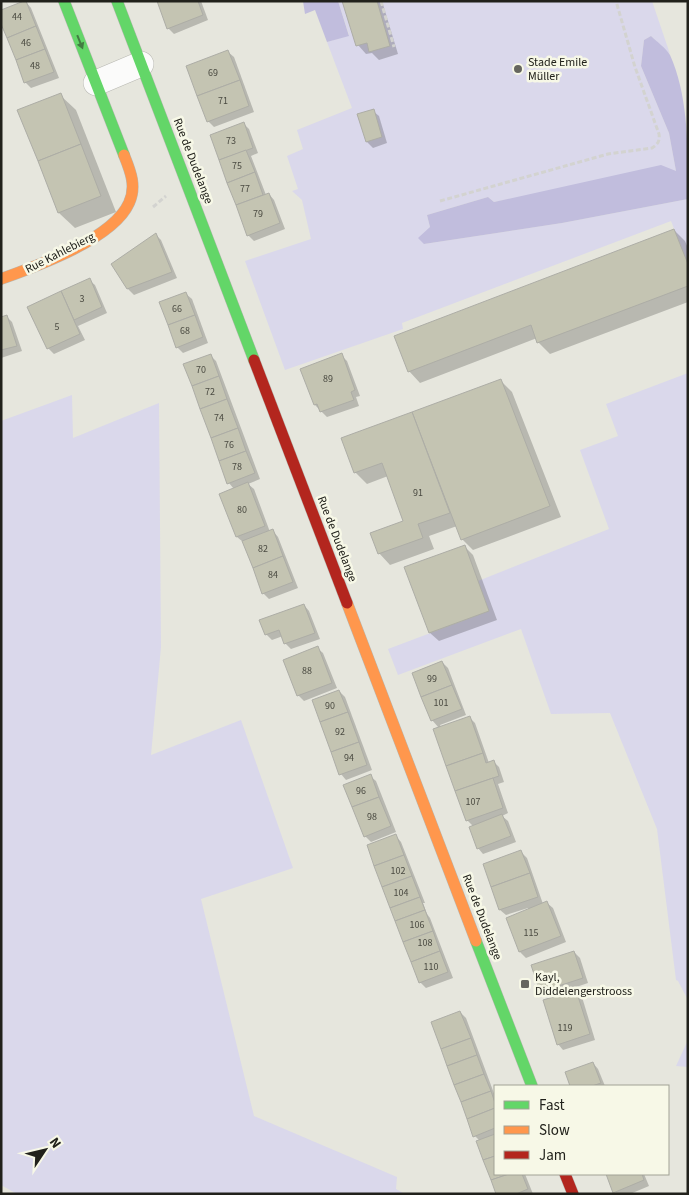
<svg xmlns="http://www.w3.org/2000/svg" width="689" height="1195" font-family="'Source Sans 3',sans-serif">
<rect width="100%" height="100%" fill="#e6e6dd"/>
<g fill="#dad8eb">
<path d="M338 1H652L670 54 651 36 644 40 641 66 669 133 676 171 494 202 488 197 427 215 430 227 424 244 562 223 688 199V264L671 221 402 323 403 329 285 370 245 261 311 239 302 200 292 191 298 189 287 156 303 149 297 130 352 108 327 42 349 35Z"/>
<path d="M688 373V1000L678 981 676 980 657 829 610 713 551 714 521 629 398 675 388 649 489 611 478 581 609 529 580 450 618 436 606 404Z"/>
<path d="M72 395 73 438 159 403 161 647 151 755 241 720 293 868 201 899 254 1116 397 1177 396 1189 405 1194H17L1 1185V421Z"/>
<path d="M688 1040V1067L676 1066Z"/>
</g>
<g fill="#c1bddd">
<path d="M303 1H338L349 36 327 42 315 10 305 14Z"/>
<path d="M651 36C657 42 666 48 670 55 689 97 688 152 688 199L562 223 424 244 418 238 430 227 427 215 488 197 494 202 661 165 676 171 669 133 641 66 644 40Z"/>
</g>
<g fill="#0003">
<path d="M159 1H201L208 20 174 34 168 28Z"/>
<path d="M343 1H382L398 54 379 60 372 53 366 54 358 45Z"/>
<path d="M26 2 31 8 59 78 31 88 25 82Z"/>
<path d="M228 52 234 57 254 112 214 127 208 121Z"/>
<path d="M60 95 76 110 116 212 75 228 59 213 19 111Z"/>
<path d="M373 111 379 116 387 143 373 148 367 142 358 115Z"/>
<path d="M244 124 249 129 258 153 251 156 266 195 269 194 274 200 285 229 254 241 248 235 212 136Z"/>
<path d="M674 230 685 241 688 248V302L550 354 539 343 537 338 420 383 409 371Z"/>
<path d="M156 235 161 240 177 278 134 295 128 289 113 265Z"/>
<path d="M89 280 95 285 107 313 78 326 85 340 54 354 48 348 29 307Z"/>
<path d="M186 294 192 299 208 343 183 353 177 347Z"/>
<path d="M7 317 12 322 22 351 1 358V318Z"/>
<path d="M210 355 216 361 260 479 248 484 254 489 270 532 273 531 278 537 298 588 269 599 263 593 243 542 237 537 234 489 229 483Z"/>
<path d="M341 355 347 361 360 396 356 397 359 406 327 417 315 405Z"/>
<path d="M501 381 512 392 561 517 473 550 462 539 457 526 429 536 434 549 390 565 379 553 404 522 388 476 367 484 355 472 343 438Z"/>
<path d="M464 546 473 555 497 620 439 641 430 633Z"/>
<path d="M304 605 309 611 320 639 291 649 285 643 283 636 272 640 266 634Z"/>
<path d="M317 648 323 653 337 688 304 701 298 695Z"/>
<path d="M442 662 448 668 466 715 440 725 441 727 469 717 475 723 489 763 494 762 499 767 504 782 498 784 508 813 502 816 508 821 516 842 483 854 478 848 473 826 467 820 439 728 432 720Z"/>
<path d="M339 691 345 697 372 770 346 780 341 774Z"/>
<path d="M370 776 376 781 396 832 371 842 365 836Z"/>
<path d="M396 836 401 842 425 903H423L427 914 430 918 453 978 426 988 420 982Z"/>
<path d="M521 852 527 858 543 904 547 903 553 908 566 942 526 958 520 952 507 918 529 910 528 908 506 915 500 910 484 865Z"/>
<path d="M574 952 580 958 588 983 547 997 541 991Z"/>
<path d="M576 991 582 997 595 1040 563 1050 558 1044Z"/>
<path d="M460 1012 466 1018 495 1096V1174H525L533 1194H497L480 1141 475 1136Z"/>
<path d="M593 1063 598 1069 605 1086H571L566 1073Z"/>
<path d="M607 1174H644L649 1186 630 1194H616Z"/>
</g>
<g fill="#c4c4b2" stroke="#adada6">
<path d="M24 1H26L36 26 7 38 1 24V10Z"/>
<path d="M157 1H198L203 15 167 29Z"/>
<path d="M342 1H377L390 46 369 52 367 43 356 46Z"/>
<path d="M36 26 45 49 16 60 7 38Z"/>
<path d="M45 49 54 72 24 83 16 60Z"/>
<path d="M228 50 240 80 197 96 186 66Z"/>
<path d="M240 80 249 106 207 122 197 96Z"/>
<path d="M61 93 81 144 38 161 17 110Z"/>
<path d="M374 109 382 137 366 142 357 114Z"/>
<path d="M244 122 253 148 219 160 210 135Z"/>
<path d="M81 144 101 196 58 213 38 161Z"/>
<path d="M246 150 255 172 227 183 219 160Z"/>
<path d="M255 172 263 195 236 205 227 183Z"/>
<path d="M269 193 280 223 247 236 236 205Z"/>
<path d="M674 229 688 264V286L537 343 531 325 408 372 394 336Z"/>
<path d="M156 233 172 272 127 289 111 264Z"/>
<path d="M90 278 102 307 74 320 61 291Z"/>
<path d="M61 291 80 334 47 349 27 307Z"/>
<path d="M186 292 195 315 168 325 159 302Z"/>
<path d="M7 315 17 346 1 350V317Z"/>
<path d="M195 315 203 337 176 348 168 325Z"/>
<path d="M342 353 355 390 351 392 354 400 320 412 317 404 314 405 300 369Z"/>
<path d="M211 354 219 376 192 386 183 364Z"/>
<path d="M219 376 227 399 200 409 192 386Z"/>
<path d="M501 379 550 506 461 540 412 412Z"/>
<path d="M227 399 238 428 211 438 200 409Z"/>
<path d="M412 412 450 513 418 524 423 538 378 554 370 533 403 521 382 463 354 473 341 438Z"/>
<path d="M238 428 246 451 219 461 211 438Z"/>
<path d="M246 451 255 473 227 484 219 461Z"/>
<path d="M248 482 265 526 236 537 219 494Z"/>
<path d="M273 529 283 556 253 568 242 541Z"/>
<path d="M465 545 489 611 429 633 404 567Z"/>
<path d="M283 556 293 582 262 594 253 568Z"/>
<path d="M304 604 315 633 284 644 279 630 265 635 259 620Z"/>
<path d="M318 646 332 683 297 696 283 660Z"/>
<path d="M442 661 452 685 421 697 412 673Z"/>
<path d="M452 685 462 709 431 721 421 697Z"/>
<path d="M339 690 348 712 320 722 312 700Z"/>
<path d="M348 712 359 742 331 752 320 722Z"/>
<path d="M470 716 483 753 446 766 433 729Z"/>
<path d="M359 742 367 765 339 775 331 752Z"/>
<path d="M483 753 486 763 494 760 499 776 455 791 446 766Z"/>
<path d="M371 774 379 797 352 807 343 785Z"/>
<path d="M493 778 503 808 466 821 455 791Z"/>
<path d="M379 797 391 826 364 837 352 807Z"/>
<path d="M502 814 511 836 477 849 469 827Z"/>
<path d="M396 834 404 855 374 866 367 845Z"/>
<path d="M521 850 530 873 491 887 483 864Z"/>
<path d="M404 855 412 876 382 887 374 866Z"/>
<path d="M530 873 538 897 499 910 491 887Z"/>
<path d="M412 876 420 897 390 908 382 887Z"/>
<path d="M420 897 425 910 395 921 390 908Z"/>
<path d="M547 901 561 936 519 952 506 918Z"/>
<path d="M425 910 433 931 403 942 395 921Z"/>
<path d="M433 931 440 951 411 962 403 942Z"/>
<path d="M440 951 448 972 419 983 411 962Z"/>
<path d="M574 951 583 978 540 992 531 965Z"/>
<path d="M576 990 590 1034 557 1045 543 1000Z"/>
<path d="M460 1011 471 1038 441 1049 431 1022Z"/>
<path d="M471 1038 477 1055 447 1066 441 1049Z"/>
<path d="M477 1055 484 1074 454 1085 447 1066Z"/>
<path d="M593 1062 601 1083 592 1086H570L565 1072Z"/>
<path d="M484 1074 491 1091 461 1102 454 1085Z"/>
<path d="M491 1091 495 1103V1108L467 1119 461 1102Z"/>
<path d="M495 1108V1128L473 1137 467 1119Z"/>
<path d="M495 1134V1156L483 1160 476 1141Z"/>
<path d="M495 1156V1174H509L491 1180 483 1160Z"/>
<path d="M509 1174H522L528 1189 516 1194H496L491 1180Z"/>
<path d="M606 1174H642L644 1180 613 1193Z"/>
</g>
<g fill="none" stroke-linecap="round" stroke-linejoin="round">
<defs>
<path id="street" d="M96 83 141 64"/>
<g id="fast">
<path d="M64 1 124 155"/>
<path d="M117 1 254 360"/>
<path d="M476 941 532 1086"/>
</g>
<g id="slow">
<path d="M1 279C37 266 113 239 129 203 137 186 130 170 124 155"/>
<path d="M347 603 476 941"/>
</g>
<g id="jam">
<path d="M254 360 347 603"/>
<path d="M565 1174 573 1194"/>
</g>
</defs>
<use href="#street" stroke="#b8b8b2" stroke-width="26"/>
<use href="#fast" stroke="#b8b8b2" stroke-width="12"/>
<use href="#slow" stroke="#b8b8b2" stroke-width="12"/>
<use href="#jam" stroke="#b8b8b2" stroke-width="12"/>
<g stroke="#d3d3d0" stroke-width="3" stroke-dasharray="5 2.5" stroke-linecap="butt">
<path d="M381 1 394 47"/>
<path d="M440 201 608 154 652 148C658 144 660 141 659 134L635 67 616 1"/>
<path d="M153 207 166 196"/>
</g>
<use href="#street" stroke="#fbfbfa" stroke-width="25"/>
<use href="#fast" stroke="#63d668" stroke-width="11"/>
<use href="#slow" stroke="#ff974d" stroke-width="11"/>
<use href="#jam" stroke="#b3261e" stroke-width="11"/>
</g>
<defs><path id="oneway-solid" d="M-6-.8H1V-3.2L6.5 0L1 3.2V.8H-6Z" transform="scale(1.25)"/></defs>
<use fill="#427c42" href="#oneway-solid" transform="translate(80 42) rotate(68)"/>
<g fill="#66665f" stroke="#f7f8e7" stroke-width="2">
<circle cx="518" cy="69" r="5"/>
<rect x="520" y="979" width="10" height="10" rx="2.5"/>
</g>
<g text-anchor="middle" dominant-baseline="central" stroke-width="5" stroke-linejoin="round" paint-order="stroke">
<g font-size="10" fill="#4a4a41">
<text x="17" y="17">44</text>
<text x="26" y="43">46</text>
<text x="35" y="66">48</text>
<text x="213" y="73">69</text>
<text x="223" y="101">71</text>
<text x="231" y="141">73</text>
<text x="237" y="166">75</text>
<text x="245" y="189">77</text>
<text x="258" y="214">79</text>
<text x="82" y="299">3</text>
<text x="177" y="309">66</text>
<text x="57" y="327">5</text>
<text x="185" y="331">68</text>
<text x="201" y="370">70</text>
<text x="328" y="379">89</text>
<text x="210" y="392">72</text>
<text x="219" y="418">74</text>
<text x="229" y="445">76</text>
<text x="237" y="467">78</text>
<text x="418" y="493">91</text>
<text x="242" y="510">80</text>
<text x="263" y="549">82</text>
<text x="273" y="575">84</text>
<text x="307" y="671">88</text>
<text x="432" y="679">99</text>
<text x="441" y="703">101</text>
<text x="330" y="706">90</text>
<text x="340" y="732">92</text>
<text x="349" y="758">94</text>
<text x="361" y="791">96</text>
<text x="473" y="802">107</text>
<text x="372" y="817">98</text>
<text x="398" y="871">102</text>
<text x="401" y="893">104</text>
<text x="417" y="925">106</text>
<text x="531" y="933">115</text>
<text x="425" y="943">108</text>
<text x="431" y="967">110</text>
<text x="565" y="1028">119</text>
</g>
<g font-size="12" fill="#21211b" stroke="#f7f8e7" text-anchor="start">
<text x="528" y="62">Stade Emile<tspan x="528" dy="14">Müller</tspan></text>
<text x="535" y="977">Kayl,<tspan x="535" dy="14">Diddelengerstrooss</tspan></text>
</g>
<g font-size="12" fill="#21211b" stroke="#f7f8e7">
<text transform="translate(193 161) rotate(69)">Rue de Dudelange</text>
<text transform="translate(60 253) rotate(-27)">Rue Kahlebierg</text>
<text transform="translate(337 539) rotate(69)">Rue de Dudelange</text>
<text transform="translate(482 917) rotate(69)">Rue de Dudelange</text>
</g>
</g>
<rect width="689" height="1195" fill="none" stroke="#21211b" stroke-width="5"/>
<rect x="494" y="1085" width="175" height="90" fill="#f7f8e7" stroke="#a1a295"/>
<rect x="504" y="1101" width="25" height="8" fill="#63d668" stroke="#a1a295"/>
<text x="539" y="1110" font-size="15" fill="#21211b">Fast</text>
<rect x="504" y="1126" width="25" height="8" fill="#ff974d" stroke="#a1a295"/>
<text x="539" y="1135" font-size="15" fill="#21211b">Slow</text>
<rect x="504" y="1151" width="25" height="8" fill="#b3261e" stroke="#a1a295"/>
<text x="539" y="1160" font-size="15" fill="#21211b">Jam</text>
<g transform="translate(45 1150) rotate(55)" stroke="#f7f8e7" stroke-width="4" paint-order="stroke">
<path d="M0-4L9 19L0 12L-9 19Z" fill="#21211b"/>
<text y="-8" font-size="14" font-weight="bold" text-anchor="middle" fill="#21211b">N</text>
</g>
</svg>
